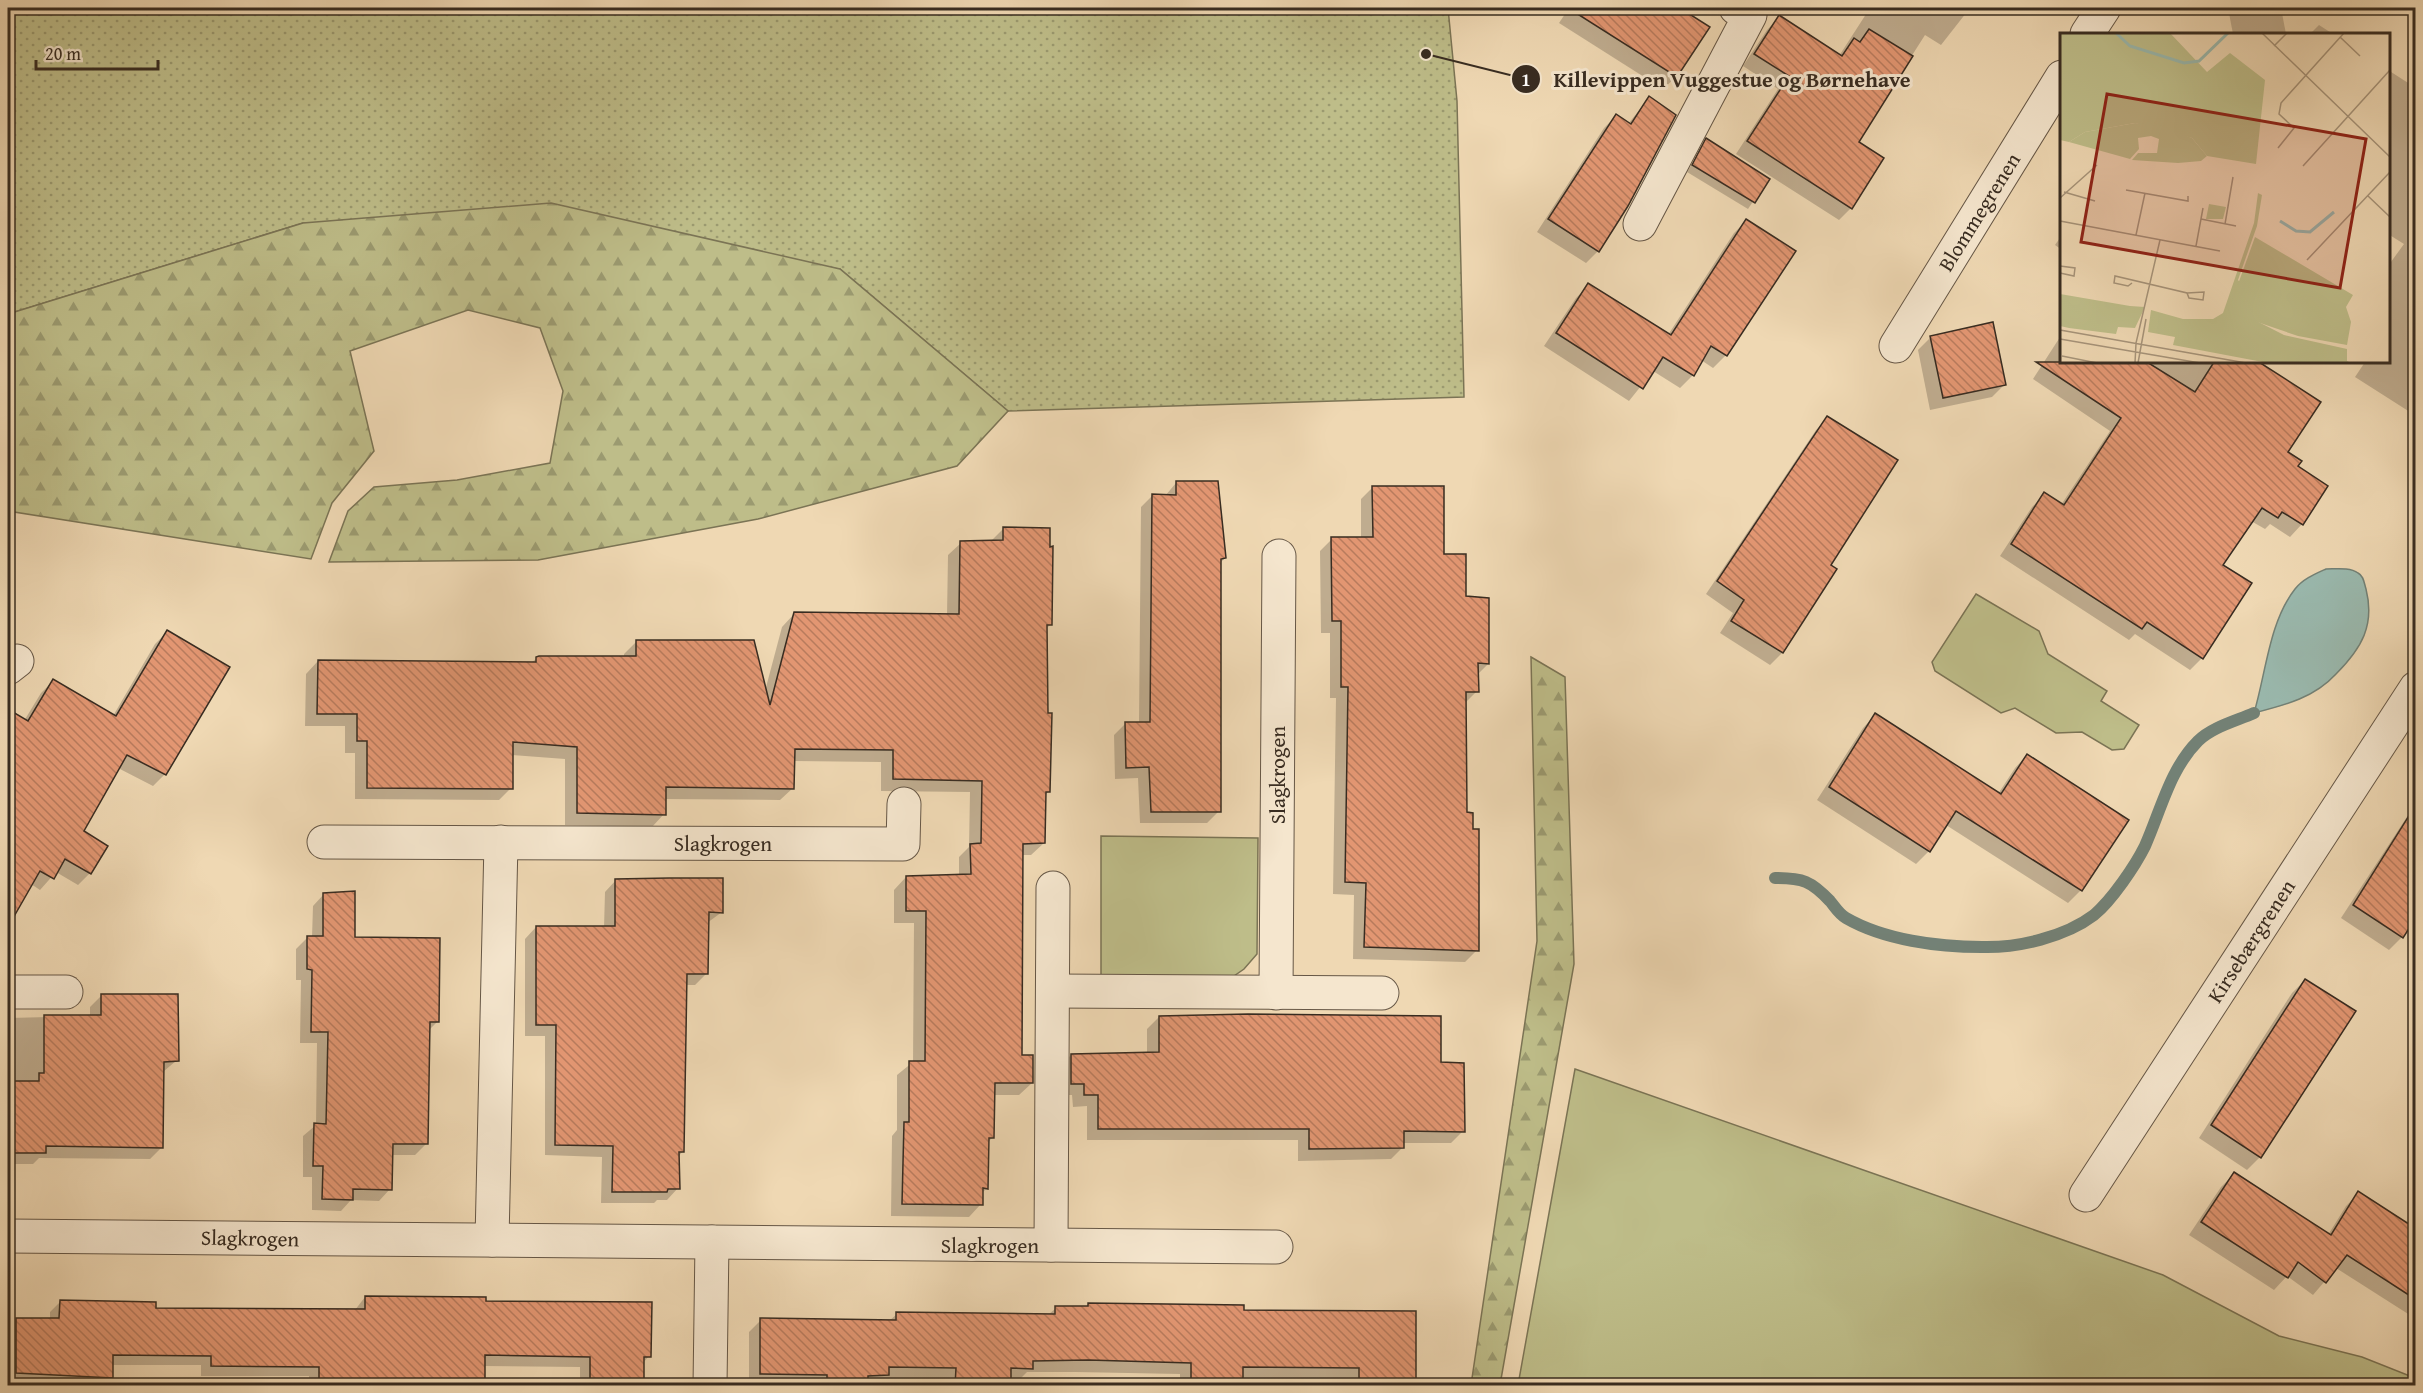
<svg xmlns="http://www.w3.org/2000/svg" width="2423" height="1393" font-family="'Gentium Book Plus',serif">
<defs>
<pattern id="grass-dots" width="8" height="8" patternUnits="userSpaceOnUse" patternTransform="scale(1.5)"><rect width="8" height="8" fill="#bebd89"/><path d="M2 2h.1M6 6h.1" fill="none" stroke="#9b9a70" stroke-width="1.8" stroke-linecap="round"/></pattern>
<pattern id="forest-firs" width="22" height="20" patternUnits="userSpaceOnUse" patternTransform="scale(1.5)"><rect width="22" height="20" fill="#bebd89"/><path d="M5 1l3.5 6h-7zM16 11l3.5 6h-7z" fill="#9b9a70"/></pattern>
<pattern id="building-back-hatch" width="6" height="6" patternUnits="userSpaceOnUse" patternTransform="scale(1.5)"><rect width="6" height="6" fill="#e29672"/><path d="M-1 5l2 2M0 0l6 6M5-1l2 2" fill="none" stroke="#b87b5d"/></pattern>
</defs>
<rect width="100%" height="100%" fill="#efd8b3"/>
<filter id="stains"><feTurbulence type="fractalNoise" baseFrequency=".00333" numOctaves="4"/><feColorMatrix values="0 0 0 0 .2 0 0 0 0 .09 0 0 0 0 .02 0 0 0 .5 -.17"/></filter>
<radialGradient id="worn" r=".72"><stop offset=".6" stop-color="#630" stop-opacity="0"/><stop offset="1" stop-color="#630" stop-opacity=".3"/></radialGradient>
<path fill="url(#grass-dots)" stroke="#7b7455" stroke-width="1.5" d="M8 8H1448L1457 101 1464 397 1008 411 840 269 303 223 8 314Z"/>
<g fill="url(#forest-firs)" stroke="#7b7455" stroke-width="1.5">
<path d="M551 203 840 269 1008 411 957 466 758 519 538 560 329 562 348 511 374 487 457 480 550 463 563 391 540 328 468 310 350 351 374 451 332 503 311 559 8 511V314L303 223Z"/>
<path d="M1531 657 1565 677 1574 964 1500 1385H1471L1537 941Z"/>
</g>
<g fill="#bebd89" stroke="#7b7455" stroke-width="1.5">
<path d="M1976 594 2039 631 2048 654 2107 691 2101 701 2139 725 2124 749 2112 750 2082 732 2056 733 2015 708 2001 713 1935 671 1932 662Z"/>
<path d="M1101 836 1258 838 1257 954 1244 969 1231 978 1101 977Z"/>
<path d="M1575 1069 2163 1275 2279 1336 2362 1357 2415 1378V1385H1518Z"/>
</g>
<path fill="#9ab9ae" stroke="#738176" stroke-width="1.5" d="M2326 569C2336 569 2350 567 2358 573 2364 576 2364 583 2366 589 2375 625 2362 648 2336 674 2314 698 2285 705 2254 713 2266 673 2269 622 2295 589 2303 579 2315 574 2326 569Z"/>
<g fill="#0003">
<path d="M1569 8H1677L1708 27 1676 77 1663 89 1559 23Z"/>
<path d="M1870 8H1970L1941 45 1925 35 1857 142 1851 208 1839 220 1736 154 1778 89 1743 66 1767 30 1779 17 1839 56Z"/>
<path d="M2228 8H2281L2286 34H2233Z"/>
<path d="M2319 25 2333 34H2310Z"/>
<path d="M2388 70 2416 88V412L2413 414 2355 377 2365 362H2388V266L2404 244 2388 234Z"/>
<path d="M1649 98 1598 251 1586 263 1537 232 1604 128 1616 116 1628 124Z"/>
<path d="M1707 140 1768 179 1748 209 1687 172Z"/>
<path d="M1746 221 1726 355 1713 368 1701 360 1693 375 1680 388 1653 371 1629 401 1544 346 1576 298 1589 285 1668 335 1734 233Z"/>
<path d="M2062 235V250L2055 245Z"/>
<path d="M2062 334V362H2256L2319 402 2286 453 2296 467 2326 486 2302 524 2290 537 2270 524 2265 529 2251 521 2221 566 2202 658 2190 670 2135 634 2129 640 2000 556 2032 507 2045 494 2061 505 2110 431 2033 379Z"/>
<path d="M1931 337 2005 384 1992 397 1930 410 1918 350Z"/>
<path d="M1828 418 1829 566 1835 569 1782 653 1770 665 1720 633 1733 613 1706 594 1816 430Z"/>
<path d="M1176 483 1225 558 1219 564V811L1207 823H1140L1138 778 1115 779 1114 735 1126 723H1139L1141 507 1152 496H1165Z"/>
<path d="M1373 487 1443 555 1465 599 1488 664 1477 675V691L1464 704 1465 814 1477 950 1465 962 1353 959 1354 895 1333 894 1336 698H1330V633H1321L1320 551 1332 539 1361 538V499Z"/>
<path d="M1004 528 1051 624 1046 629 1049 791 1044 796V843L1031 855H1022L1021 1056 1032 1083 1019 1095H994L993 1137 987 1143V1188L982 1193 981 1204 969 1217 891 1216 892 1136 897 1130V1075L913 1062 914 923H894V890L906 877 959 876V857L969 847 970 792 881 791V762L793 761V788L780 800 664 799V814L652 827 565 825V759L512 755 511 788 499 800 355 799V753H345V726H305L306 674 318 661 531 663 537 658H624V654L637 641 765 691 782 627 794 614 947 615 948 555 961 543 991 541Z"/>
<path d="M167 632 165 774 153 786 118 768 82 832 90 873 78 885 56 872 40 890 31 884 8 915V711L24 721 41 693 53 681 113 716 155 644Z"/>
<path d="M1875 715 1998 794 2015 768 2027 755 2081 890 2068 903 1946 825 1929 851 1916 864 1817 800 1863 728Z"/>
<path d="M2416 803V916L2402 937 2389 950 2341 918Z"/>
<path d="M616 880 722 912 707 923V973L695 985H685L683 1151 678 1157V1188L667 1200H657L654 1203H601L602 1157 545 1155V1036H525V939L536 927 604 928 605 892Z"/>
<path d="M324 894 354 938 438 1021 428 1031 427 1143 415 1155H391L390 1189 379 1201 351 1200 341 1211 312 1210V1177H303V1136L316 1125 317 1043H300L301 980H296V949L308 937H312L313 906Z"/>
<path d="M2305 980 2354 1012 2260 1157 2247 1170 2199 1138 2292 993Z"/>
<path d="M101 996 177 1060 163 1072 162 1147 150 1159 39 1158 33 1164H8V1018L90 1016V1007Z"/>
<path d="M1159 1017 1439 1064 1463 1131 1451 1143H1403V1147L1391 1159 1298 1161V1140H1087V1106L1073 1107 1072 1095H1059V1067L1071 1055 1147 1054V1029Z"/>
<path d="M2234 1174 2328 1235 2346 1206 2359 1193 2416 1230V1319L2336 1268 2313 1295 2287 1276 2274 1290 2189 1235 2221 1187Z"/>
<path d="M365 1297 484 1302 649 1356 643 1363V1386H580V1367L483 1366V1381L478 1386H309V1376H201V1365H112L111 1377 103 1386H8V1320H50V1312L60 1302 154 1310H355Z"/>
<path d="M1089 1305 1242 1311 1414 1386H1348L1347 1379 1241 1378V1386H1180V1374L1075 1372H1027L1019 1380H1009V1386H944V1379L884 1378 877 1386H749V1332L761 1320 889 1321 897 1314 1048 1315 1056 1308 1086 1307Z"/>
</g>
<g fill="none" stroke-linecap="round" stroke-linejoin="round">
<path stroke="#738176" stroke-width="12" d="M1775 878C1803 878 1811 881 1830 901 1835 907 1839 914 1846 918 1884 940 1938 947 1982 947 2018 948 2065 937 2094 915 2112 900 2135 866 2145 846 2161 810 2170 769 2198 741 2212 727 2236 721 2254 713"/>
</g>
<g fill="url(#building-back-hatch)" stroke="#382c21" stroke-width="1.5">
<path d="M1568 8H1680L1710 27 1677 77Z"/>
<path d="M1779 15 1842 56 1854 38 1860 42 1869 29 1913 56 1859 142 1884 158 1852 209 1747 141 1789 76 1754 54Z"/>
<path d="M1649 96 1676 115 1628 206 1599 252 1548 219 1616 114 1631 124Z"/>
<path d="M1706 138 1770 179 1755 203 1692 165Z"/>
<path d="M1746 219 1796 251 1727 356 1711 346 1694 376 1663 357 1643 389 1556 333 1588 283 1671 335Z"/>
<path d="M1993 322 2006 385 1943 398 1930 336Z"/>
<path d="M2036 362H2147L2195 392 2214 362H2259L2321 402 2288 452 2302 461 2298 466 2328 486 2303 525 2282 512 2278 518 2262 508 2223 565 2252 583 2203 659 2147 622 2142 629 2011 544 2044 492 2064 505 2121 418Z"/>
<path d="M1827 416 1898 460 1831 565 1837 569 1783 653 1731 621 1744 600 1717 581Z"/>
<path d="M1176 481H1218L1226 558 1221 559V812H1151L1149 767 1126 768 1125 722H1150L1152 494 1176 495Z"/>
<path d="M1372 486H1444V554H1466V596L1489 598V664L1478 663 1479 692H1466L1467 812 1473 813V829H1479V951L1364 947 1366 883 1345 882 1348 687H1341V621H1332L1331 537H1373Z"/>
<path d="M1003 527 1050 528V547L1053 546 1052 625H1047L1048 713H1052L1050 792H1046L1045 843 1023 844 1022 1055H1033V1083H995L994 1138H989L988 1189 983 1188V1205L902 1204 904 1122H909V1061H925L926 911H906V876L971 874 970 844 981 843 982 781 893 779V750L795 749 794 789 666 787V815L577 813V747L513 742V789L367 788V741H357V714H317L318 660 536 662V657L539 656H636V640H754L770 705 794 612 959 614 960 541 1003 540Z"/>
<path d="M167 630 230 667 166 775 127 755 84 831 108 846 91 874 65 859 54 879 40 871 8 927V709L28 721 53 679 116 716Z"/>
<path d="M1875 713 2001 794 2027 754 2129 820 2082 891 1956 811 1930 852 1829 787Z"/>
<path d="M2415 806V919L2403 938 2353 905Z"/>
<path d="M669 878H723V913L709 912 708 974H687L684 1152H679L680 1189H668L667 1192H612L613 1146 555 1145 556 1025H536V926H615V879Z"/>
<path d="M355 891V937L440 938 439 1022H430L428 1144H393L392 1190 353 1189V1200L322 1199 323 1166H313L314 1123 326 1124 328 1032H311L312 970 307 969V936H323V893Z"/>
<path d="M2305 979 2356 1011 2261 1158 2211 1125Z"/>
<path d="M101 994H178L179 1061 164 1062 163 1148 46 1146V1153H8V1081H39V1073H44V1015H101Z"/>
<path d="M1248 1014 1441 1016V1062L1464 1063 1465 1132 1404 1131V1148L1309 1149V1129H1098V1095H1084V1084H1071V1054L1159 1052V1016Z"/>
<path d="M2234 1172 2331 1235 2358 1191 2415 1228V1299L2347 1255 2326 1283 2298 1262 2288 1278 2201 1222Z"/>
<path d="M365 1296 486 1297V1301L652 1302 651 1357H644V1386H590V1357L485 1355V1381H319V1367L211 1366V1356L113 1355V1378L16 1373V1318H59L60 1300 156 1302V1308L365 1309Z"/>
<path d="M1088 1303 1244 1305V1310L1416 1311V1386H1359V1368L1243 1367V1386H1191V1363L1088 1360 1033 1361V1369L1011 1368V1386H955L956 1368 889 1367V1375L868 1376V1386H827V1375L760 1374V1318L896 1320V1312L1055 1314V1306H1088Z"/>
</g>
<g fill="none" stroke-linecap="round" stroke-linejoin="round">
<defs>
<g id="minor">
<path d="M2087 34 2104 8"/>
<path d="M1640 224 1750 15 1736 8"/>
<path d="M1896 346 2062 77"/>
<path d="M8 668 17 661"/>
<path d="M324 842 903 844 904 804"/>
<path d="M1053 991 1382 993"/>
<path d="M8 992H66"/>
<path d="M1276 993 1279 556"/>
<path d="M2086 1195 2416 688"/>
<path d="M8 1236 1276 1247"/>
<path d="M492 1240 501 842"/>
<path d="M1051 1245 1053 888"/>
<path d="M710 1386 712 1242"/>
</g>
</defs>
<use href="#minor" stroke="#665746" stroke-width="35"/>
<use href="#minor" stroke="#f5e6ce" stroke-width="33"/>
</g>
<g text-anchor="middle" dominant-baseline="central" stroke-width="6" stroke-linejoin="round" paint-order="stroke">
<g font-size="21" fill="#382c21" stroke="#f5e6ce">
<text transform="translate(1979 212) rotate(-58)">Blommegrenen</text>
<text transform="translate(1277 775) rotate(-90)">Slagkrogen</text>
<text x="723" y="843">Slagkrogen</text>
<text transform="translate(2251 941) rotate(-57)">Kirsebærgrenen</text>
<text transform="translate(250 1238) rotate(1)">Slagkrogen</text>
<text x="990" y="1245">Slagkrogen</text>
</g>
</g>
<g transform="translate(2060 33)">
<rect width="330" height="330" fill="#efd8b3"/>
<path d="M0 0H110L147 39 170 20 205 47 196 131 147 123 132 105 75 90 25 99 9 109 0 107Z" fill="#bebd89"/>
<path d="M75 90 102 93 132 105 147 123 141 128 118 130 72 127 78 120H97L99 106 91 103 78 105 79 116 70 126 9 109 25 99ZM198 160 202 162 197 193 178 247 183 253 173 276 224 302 287 316V328L291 330H208L113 312 115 304 88 299 91 277 123 286H153L163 280 194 190ZM0 261 70 273 85 274 75 295 58 294 56 301 9 295 0 293Z" fill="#bebd89"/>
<path d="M149 171 166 174 163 186H146ZM195 204 293 262 286 274 291 289 287 312 238 303 168 279Z" fill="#bebd89"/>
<path fill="none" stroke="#9ab9ae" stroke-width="3" d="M56 0 70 13 124 30 139 28 168 0M220 188 236 198 250 199 274 179"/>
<path fill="none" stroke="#a69379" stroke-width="1.5" d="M202 0 330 124M280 4 300 23M214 13 227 0M218 115 234 95 219 81 221 70 284 0M243 133 330 37M66 157 128 168V163M4 159 35 168M308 163 330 184M0 165 37 132M141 186 176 193M0 188 160 218M165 191 173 144M76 202 85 160M136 213 143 175M247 227 330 139M0 233 15 235 14 243 0 240M72 250 68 253 54 250 55 243 127 260 129 265 143 267 144 259 127 260M0 297 186 330M0 306 140 330M2 323 37 330M75 330 76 310 100 207M78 330 86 286"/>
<path fill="#8f2418" fill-opacity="0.15" stroke="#8f2418" stroke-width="3" d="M47 61 306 106 280 255 21 209Z"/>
<rect width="330" height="330" fill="none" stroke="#382c21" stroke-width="3"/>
</g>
<path fill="none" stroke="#382c21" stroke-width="2" d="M1426 54L1526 79"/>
<g fill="#382c21" stroke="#f5e6ce" stroke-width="2">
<circle cx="1426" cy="54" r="6"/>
<circle cx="1526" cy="79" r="15"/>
</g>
<g font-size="18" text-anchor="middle" font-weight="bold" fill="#fff">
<text x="1526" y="86">1</text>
</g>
<g font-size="22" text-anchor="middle" font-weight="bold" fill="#382c21" stroke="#f5e6ce" stroke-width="6" stroke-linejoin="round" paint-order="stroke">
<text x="1732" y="87">Killevippen Vuggestue og Børnehave</text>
</g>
<rect width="2423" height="1393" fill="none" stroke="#efd8b3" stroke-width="30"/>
<rect x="9" y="9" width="2405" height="1375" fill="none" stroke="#382c21" stroke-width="3"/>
<rect x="15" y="15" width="2393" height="1363" fill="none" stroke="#382c21" stroke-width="1.5"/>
<path d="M36 60v9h122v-9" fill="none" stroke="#382c21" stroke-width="3"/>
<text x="45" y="60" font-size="18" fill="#382c21" stroke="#f5e6ce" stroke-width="4.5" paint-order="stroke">20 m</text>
<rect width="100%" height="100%" filter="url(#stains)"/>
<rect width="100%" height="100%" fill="url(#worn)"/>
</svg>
